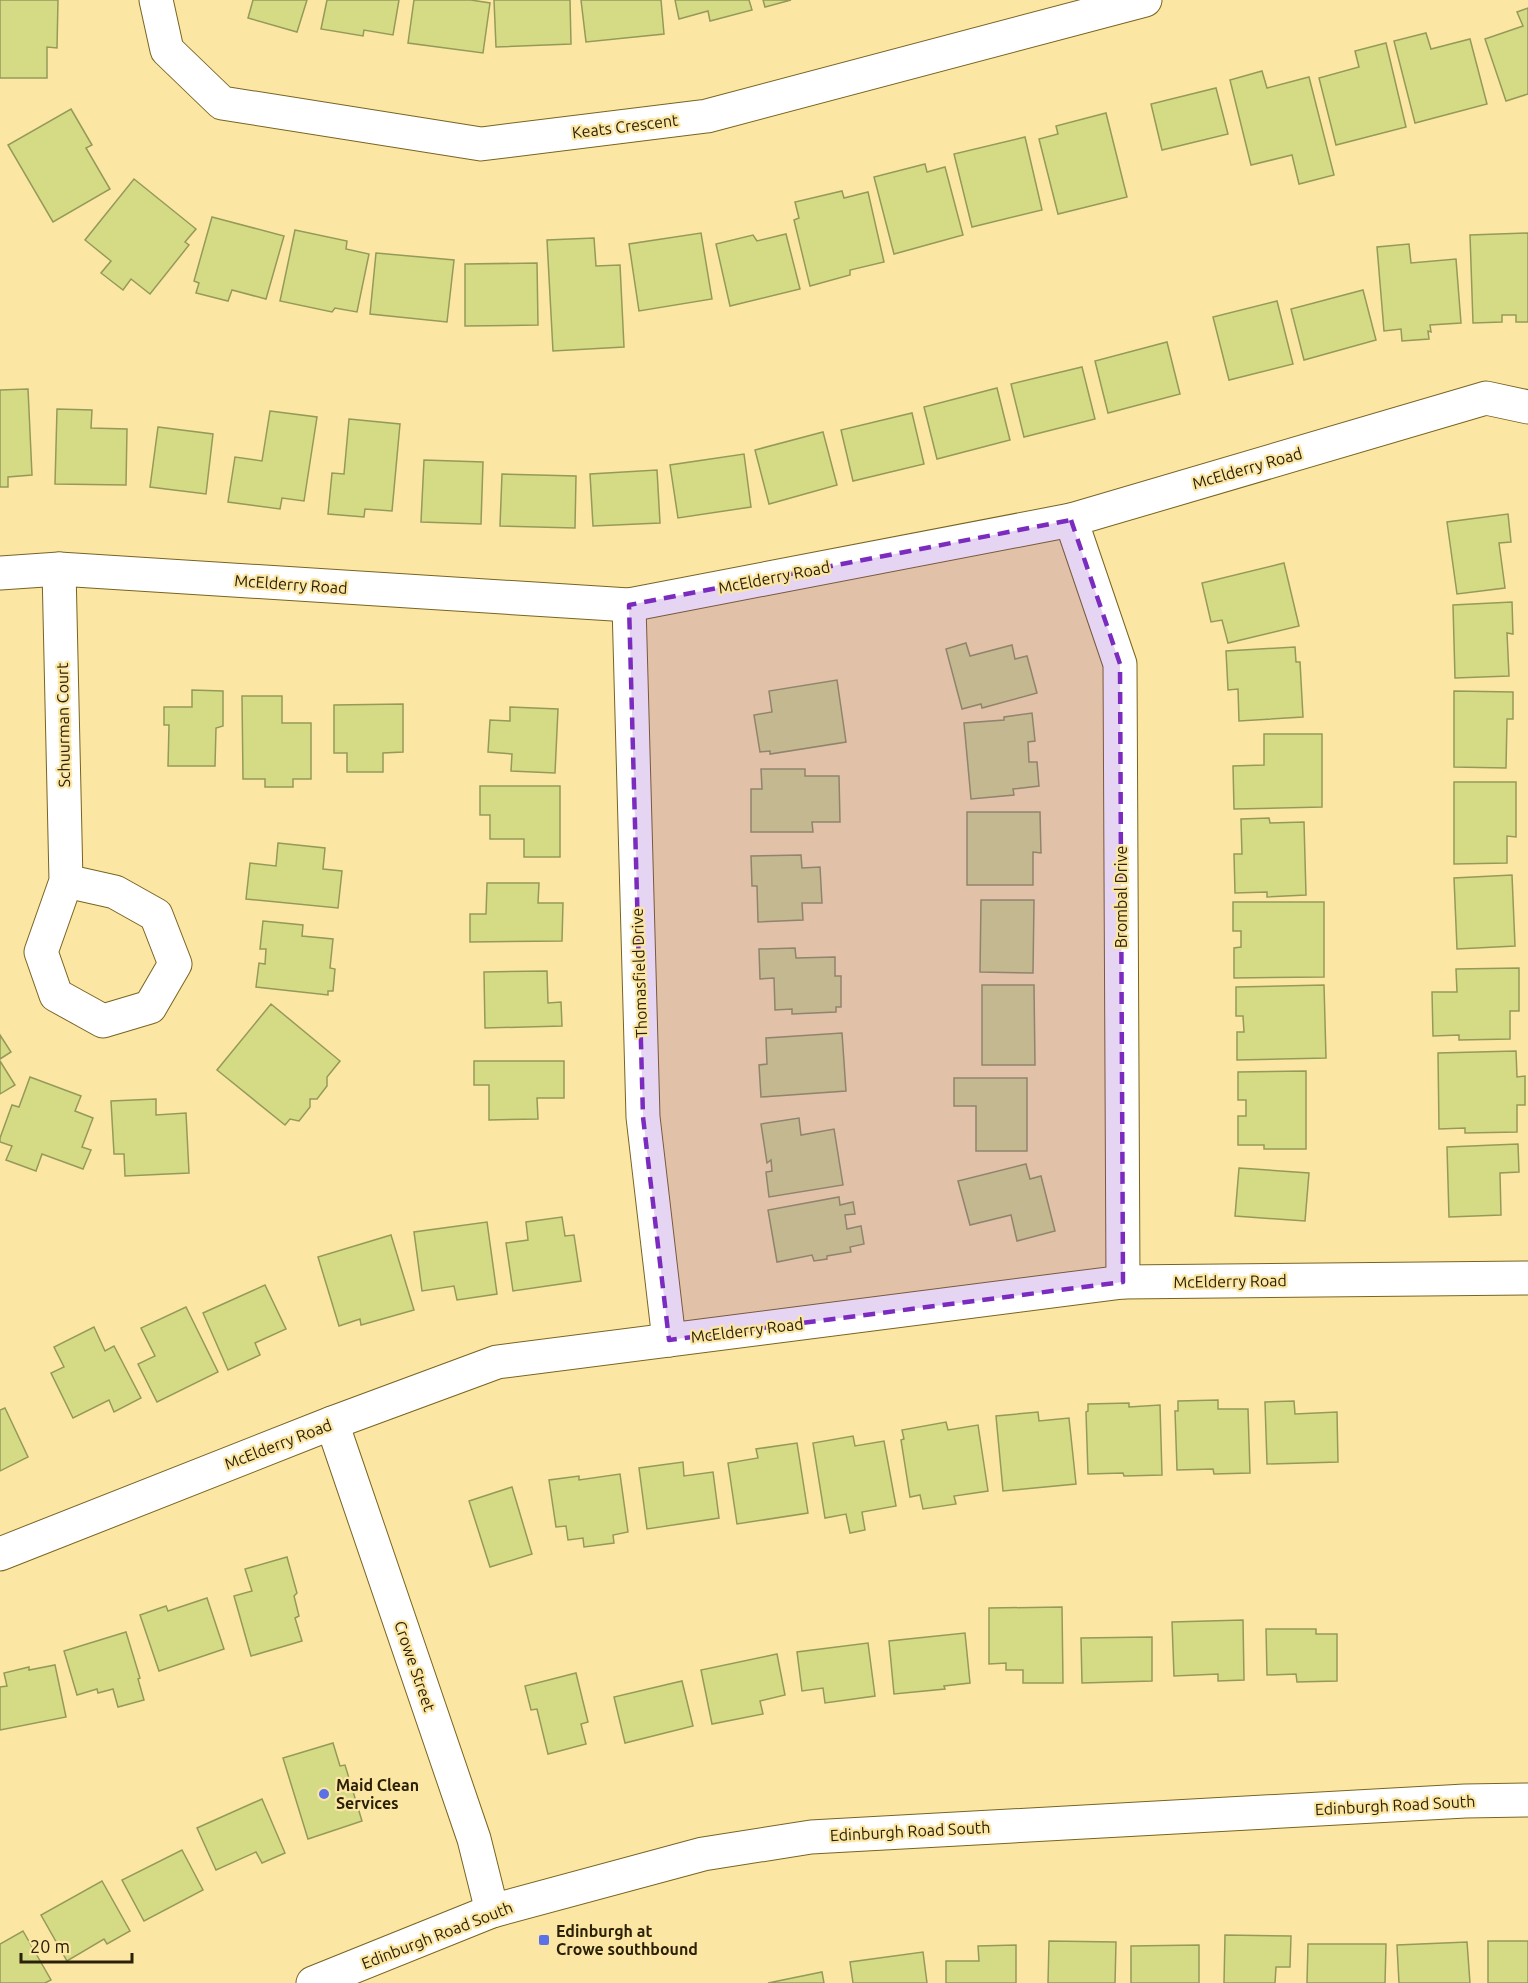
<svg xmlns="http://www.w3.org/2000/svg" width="1528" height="1983" font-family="Ubuntu,sans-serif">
<rect width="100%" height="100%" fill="#fce6a4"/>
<g fill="#d5db84" stroke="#959a59" stroke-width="1.5">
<path d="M0 0H58L57 48 47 47V78H0Z"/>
<path d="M253 0H307L297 32 248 18Z"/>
<path d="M327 0H399L393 35 364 30 363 36 321 29Z"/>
<path d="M414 0H471L490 3 483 53 408 43Z"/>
<path d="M494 0H570L571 44 496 47Z"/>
<path d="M581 0H661L664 34 586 42Z"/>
<path d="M675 0H749L752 10 710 21 708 11 679 19Z"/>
<path d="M763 0H791L765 7Z"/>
<path d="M1528 8V94L1506 101 1485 39 1523 26 1517 12Z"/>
<path d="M1426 33 1431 49 1470 39 1487 104 1415 123 1394 41Z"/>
<path d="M1386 43 1406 127 1336 145 1319 78 1359 67 1355 51Z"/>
<path d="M1262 71 1267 88 1309 77 1334 175 1299 184 1292 155 1251 165 1230 80Z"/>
<path d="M1216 88 1228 134 1162 150 1151 104Z"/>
<path d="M71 109 92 145 86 148 110 189 53 222 8 145Z"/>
<path d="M1106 113 1127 197 1058 214 1039 139 1058 134 1056 126Z"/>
<path d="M1025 137 1042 210 972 227 954 154Z"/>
<path d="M925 164 927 172 945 167 963 235 894 254 874 177Z"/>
<path d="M134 179 196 229 185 242 189 245 150 294 131 279 123 290 101 273 111 261 85 240Z"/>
<path d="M842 191 844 198 868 192 884 262 850 270V275L810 286 794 220 799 218 795 202Z"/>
<path d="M212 217 284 236 266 299 232 290 228 301 196 293 199 283 194 281Z"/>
<path d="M295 230 347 241 346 249 369 254 357 312 335 308 332 312 280 301Z"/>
<path d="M701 233 712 299 639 311 629 244Z"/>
<path d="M1528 233V322H1516V315H1502V322L1473 323 1470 235Z"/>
<path d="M786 234 800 289 730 306 716 244 753 235 757 241Z"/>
<path d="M594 238 596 266 620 265 624 347 553 351 547 240Z"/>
<path d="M1409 244 1411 263 1456 259 1461 323 1430 325 1431 332 1428 331 1429 339 1402 341 1401 329 1384 331 1377 247Z"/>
<path d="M376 253 454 260 447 322 370 314Z"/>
<path d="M537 263 538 325 465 326V264Z"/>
<path d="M1363 290 1376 340 1304 360 1291 309Z"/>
<path d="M1277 301 1293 364 1229 380 1213 317Z"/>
<path d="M1167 342 1180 394 1108 413 1095 361Z"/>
<path d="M1082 367 1095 419 1024 437 1011 384Z"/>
<path d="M997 388 1010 440 937 459 924 407Z"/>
<path d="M28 389 32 475 8 477V487H0V390Z"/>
<path d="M57 409 92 410 91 428 127 429 126 485 55 484Z"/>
<path d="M270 411 317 417 304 501 282 498 280 509 228 502 235 457 262 461Z"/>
<path d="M912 413 924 464 853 481 841 430Z"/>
<path d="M349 419 400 424 392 511 365 509 364 517 328 514 332 473 344 474Z"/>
<path d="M158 427 213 434 206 494 150 487Z"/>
<path d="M823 432 837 485 769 504 755 450Z"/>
<path d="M744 454 751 507 678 518 670 465Z"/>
<path d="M424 460 483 462 481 524 421 522Z"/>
<path d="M657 470 660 523 593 526 590 474Z"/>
<path d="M502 474 576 476 575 528 500 526Z"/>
<path d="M1508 514 1511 542 1499 543 1505 588 1457 594 1447 522Z"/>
<path d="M1284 563 1299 626 1228 643 1222 620 1211 622 1202 583Z"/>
<path d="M1512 602 1513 634 1507 633 1509 676 1455 678 1453 605Z"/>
<path d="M966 643 970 656 1012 645 1015 659 1027 656 1037 693 982 708 981 704 962 709 946 649Z"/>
<path d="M1295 647 1296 662H1300L1303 717 1239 721 1238 689 1228 690 1226 651Z"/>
<path d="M837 680 846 742 770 754V751L760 752 754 715 772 712 769 691Z"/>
<path d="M192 690 223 691V726L216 728 215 766H168L169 725H164V707H192Z"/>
<path d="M1454 691 1513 692V719H1507L1506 768 1454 767Z"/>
<path d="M242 696H282V723H311V779H293V787H265V779H243Z"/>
<path d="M403 704V752L383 753V772H347V753H334V705Z"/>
<path d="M510 707 558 709 555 773 511 771 512 754 488 752 490 720 510 721Z"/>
<path d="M1032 713 1035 741 1028 742 1029 762H1037L1039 786 1013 789 1014 795 971 799 964 723 1004 720V717Z"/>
<path d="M1264 734H1322V807L1234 809 1233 766 1264 765Z"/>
<path d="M761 769H805V776H839L840 822H812L813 832H751V789H762Z"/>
<path d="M1454 782H1516V837L1507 836V863L1454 864Z"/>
<path d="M480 786H560V857H524V839H490V815H480Z"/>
<path d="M967 812H1040L1041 853 1033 852V885H967Z"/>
<path d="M1269 818 1270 823 1304 822 1306 895 1267 897V892L1235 893 1234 854H1242L1241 819Z"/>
<path d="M278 843 325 848 323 869 342 871 338 908 246 899 250 863 276 866Z"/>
<path d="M801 855 802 868 820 867 822 903H802L803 920 758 922 757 886H752L751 856Z"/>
<path d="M1512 875 1515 946 1457 949 1454 878Z"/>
<path d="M487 883H539L538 903H563L562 941 470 942V914H486Z"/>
<path d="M981 900H1034L1033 973 980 972Z"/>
<path d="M1233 902H1324V977L1234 978V948L1241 947V931H1233Z"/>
<path d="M263 921 303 925 302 936 333 939 330 968 335 969 333 991H328V995L256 987 259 963 265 964 266 949H260Z"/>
<path d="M795 948 796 958 835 957V976H841V1007H836V1012L792 1014V1009L775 1010 774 978 760 979 759 949Z"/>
<path d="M1519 968V1011H1510V1039L1459 1040V1035L1433 1036 1432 992H1457L1456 969Z"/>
<path d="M547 971 548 1003 561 1002 562 1026 485 1028 484 972Z"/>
<path d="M982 985H1034L1035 1065H982Z"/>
<path d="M1324 985 1326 1058 1237 1060V1032H1244L1243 1016H1236V987Z"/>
<path d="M271 1004 340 1061 327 1077V1086L317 1099H310V1107L299 1121 290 1119 285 1125 217 1070Z"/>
<path d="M842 1033 846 1091 761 1097 759 1065 767 1064 766 1038Z"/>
<path d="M0 1035 11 1052 0 1059Z"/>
<path d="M1516 1051 1517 1077 1525 1076V1105H1517V1132L1465 1133V1128L1439 1129 1438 1053Z"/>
<path d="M0 1061 15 1085 0 1094Z"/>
<path d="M474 1061H564V1098H537L538 1119 489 1120V1085H474Z"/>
<path d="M1306 1071V1149H1264V1145H1238V1116H1246V1100H1238V1072Z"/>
<path d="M30 1077 81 1096 75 1111 93 1118 82 1147 91 1150 83 1169 42 1154 36 1171 6 1160 12 1146 0 1142V1138L12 1105 19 1107Z"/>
<path d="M954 1078H1027V1151H976V1106H954Z"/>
<path d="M156 1099V1115L186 1113 189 1173 125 1176 124 1154H114L111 1101Z"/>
<path d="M799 1118 801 1135 834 1129 843 1185 769 1197 766 1172 772 1171 771 1160 767 1163 761 1124Z"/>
<path d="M1518 1144 1519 1172 1500 1173 1501 1215 1449 1217 1447 1147Z"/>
<path d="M1026 1164 1030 1179 1041 1176 1055 1231 1017 1241 1011 1215 970 1225 958 1181Z"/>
<path d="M1239 1168 1309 1173 1305 1221 1235 1216Z"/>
<path d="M839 1197 840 1205 853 1202 855 1214 845 1215 847 1229 861 1226 864 1244 850 1247 851 1252 827 1256V1259L814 1261 812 1255 777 1262 768 1210Z"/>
<path d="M562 1217 565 1236 574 1235 581 1281 513 1291 506 1243 528 1240 526 1222Z"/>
<path d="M487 1222 497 1294 457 1300 454 1286 422 1291 414 1232Z"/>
<path d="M391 1235 414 1310 361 1325 360 1319 339 1326 318 1257Z"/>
<path d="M265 1285 286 1329 255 1343 260 1355 228 1370 203 1313Z"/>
<path d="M186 1307 218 1372 157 1402 138 1364 155 1356 141 1328Z"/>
<path d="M94 1327 105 1351 114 1346 141 1398 114 1412 109 1400 73 1418 51 1373 64 1367 54 1347Z"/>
<path d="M1218 1400V1409H1248L1250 1473 1214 1474 1213 1469 1177 1470 1175 1411H1178V1401Z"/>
<path d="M1294 1401 1295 1414 1337 1412 1338 1462 1267 1464 1265 1402Z"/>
<path d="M1129 1403V1407L1160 1405 1162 1475 1124 1476 1123 1473 1088 1474 1086 1412 1088 1411V1404Z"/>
<path d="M5 1408 28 1457 0 1471V1410Z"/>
<path d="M1038 1412 1039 1421 1069 1418 1076 1484 1003 1491 996 1416Z"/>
<path d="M946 1422 948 1430 978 1425 988 1491 954 1496 956 1504 923 1509 920 1495 910 1497 901 1440 904 1439 902 1430Z"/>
<path d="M853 1436 855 1446 884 1441 896 1506 862 1512 865 1530 850 1533 846 1514 825 1518 813 1443Z"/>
<path d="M797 1443 808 1513 737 1524 728 1463 758 1458 756 1449Z"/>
<path d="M683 1462 684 1476 713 1472 719 1518 647 1529 639 1468Z"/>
<path d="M620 1474 628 1532 613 1535 614 1543 584 1547 583 1538 568 1540 566 1526 556 1527 549 1480 579 1476V1480Z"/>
<path d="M512 1487 532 1554 490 1567 469 1501Z"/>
<path d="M287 1557 297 1593 294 1596 299 1616 295 1618 302 1641 251 1656 234 1596 252 1591 245 1569Z"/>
<path d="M207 1598 224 1649 159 1671 140 1615 166 1606 168 1611Z"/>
<path d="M1062 1607 1063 1683H1023V1670H1006V1663L989 1664V1608Z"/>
<path d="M1243 1620 1244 1680 1218 1681V1674L1174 1676 1172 1622Z"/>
<path d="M1266 1629H1316V1634H1337V1681L1297 1682 1296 1674 1267 1675Z"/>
<path d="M126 1632 140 1678 138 1679 144 1700 118 1707 113 1689 98 1693 97 1689 77 1695 64 1651Z"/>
<path d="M965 1633 970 1683 944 1686 945 1689 894 1694 889 1641Z"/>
<path d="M1152 1637V1681L1082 1683 1081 1638Z"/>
<path d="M868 1643 875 1696 825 1703 823 1688 802 1691 797 1652Z"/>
<path d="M777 1654 785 1695 760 1701 763 1714 712 1724 701 1670Z"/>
<path d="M55 1665 66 1717 0 1730V1687L7 1686 4 1673 29 1667V1670Z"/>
<path d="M576 1673 588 1722 581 1724 586 1744 548 1754 537 1709 531 1710 525 1686Z"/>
<path d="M682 1681 693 1726 625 1743 614 1697Z"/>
<path d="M333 1743 340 1766 345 1765 362 1821 308 1839 283 1758Z"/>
<path d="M262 1799 285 1853 262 1863 256 1852 216 1870 197 1828Z"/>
<path d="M182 1850 203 1890 144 1921 122 1880Z"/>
<path d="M102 1881 130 1931 107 1944 104 1939 67 1961 41 1915Z"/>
<path d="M23 1931 51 1980 45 1983H0V1944Z"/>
<path d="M1225 1935 1291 1936 1290 1967H1276L1275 1983H1224Z"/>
<path d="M1049 1941 1116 1942 1115 1983H1048Z"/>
<rect x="1488" y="1941" width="40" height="42"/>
<path d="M1467 1942 1470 1983H1399L1397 1945Z"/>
<path d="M1308 1944H1386L1385 1983H1307Z"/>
<path d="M1016 1945V1983H946V1961H979L978 1946Z"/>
<path d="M1199 1945V1983H1131V1946Z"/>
<path d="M923 1952 927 1983H853L850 1962Z"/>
<path d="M822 1972 824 1983H768Z"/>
</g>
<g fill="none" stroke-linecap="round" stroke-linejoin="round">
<defs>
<g id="minor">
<path d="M156 0 167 50 222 103 481 144 707 116 1145 0"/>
<path d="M1071 520 1120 664 1123 1282"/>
<path d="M59 569 66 881 41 952 56 995 103 1021 150 1007 175 964 156 915 115 892 66 881"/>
<path d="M0 573 59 569 629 605 1071 520 1486 398 1528 407"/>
<path d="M629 605 643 1117 669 1340"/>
<path d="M332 1423 474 1839 492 1911"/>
<path d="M0 1554 332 1423 497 1362 1123 1282 1528 1278"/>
</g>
<path id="secondary" d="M313 1983 492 1911 703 1854 811 1837 1465 1801 1528 1800"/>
</defs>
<use href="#minor" stroke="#786422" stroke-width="35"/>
<use href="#secondary" stroke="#786422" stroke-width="35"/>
<use href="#minor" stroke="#fff" stroke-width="33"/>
<use href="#secondary" stroke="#fff" stroke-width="33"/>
</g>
<path fill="#7b2cbf" fill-opacity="0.2" stroke="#7b2cbf" stroke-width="4.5" stroke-dasharray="12 8" stroke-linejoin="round" d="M1071 520 1120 664 1123 1282 669 1340 643 1117 629 605Z"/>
<g fill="#5a71e7" stroke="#fce6a4" stroke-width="2">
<circle cx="324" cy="1794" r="6"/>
<rect x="538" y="1934" width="12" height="12" rx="3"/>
</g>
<g text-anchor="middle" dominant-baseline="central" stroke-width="4.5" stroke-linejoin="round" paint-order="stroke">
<g font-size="16" fill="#2a2106" stroke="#fce6a4">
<text transform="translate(625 126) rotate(-7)">Keats Crescent</text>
<text transform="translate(1247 468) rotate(-16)">McElderry Road</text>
<text transform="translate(774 577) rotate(-11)">McElderry Road</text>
<text transform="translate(291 584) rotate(4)">McElderry Road</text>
<text transform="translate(63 725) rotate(-91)">Schuurman Court</text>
<text transform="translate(1121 897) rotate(-90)">Brombal Drive</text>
<text transform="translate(639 973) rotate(-92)">Thomasfield Drive</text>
<text transform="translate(1230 1281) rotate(-1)">McElderry Road</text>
<text transform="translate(747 1330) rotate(-7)">McElderry Road</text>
<text transform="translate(278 1444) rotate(-21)">McElderry Road</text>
<text transform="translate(415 1666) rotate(71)">Crowe Street</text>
<text transform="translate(1395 1805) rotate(-3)">Edinburgh Road South</text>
<text transform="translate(910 1831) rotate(-3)">Edinburgh Road South</text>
<text transform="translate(437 1935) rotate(-21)">Edinburgh Road South</text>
</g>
<g font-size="16" font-weight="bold" fill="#2a2106" stroke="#fce6a4" text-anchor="start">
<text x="336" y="1785">Maid Clean<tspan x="336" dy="18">Services</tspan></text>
<text x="556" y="1931">Edinburgh at<tspan x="556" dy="18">Crowe southbound</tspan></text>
</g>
</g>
<path d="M21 1953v9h111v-9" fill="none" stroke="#2a2106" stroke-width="3"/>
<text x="30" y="1953" font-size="18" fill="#2a2106" stroke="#fce6a4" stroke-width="4.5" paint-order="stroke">20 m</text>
</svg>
